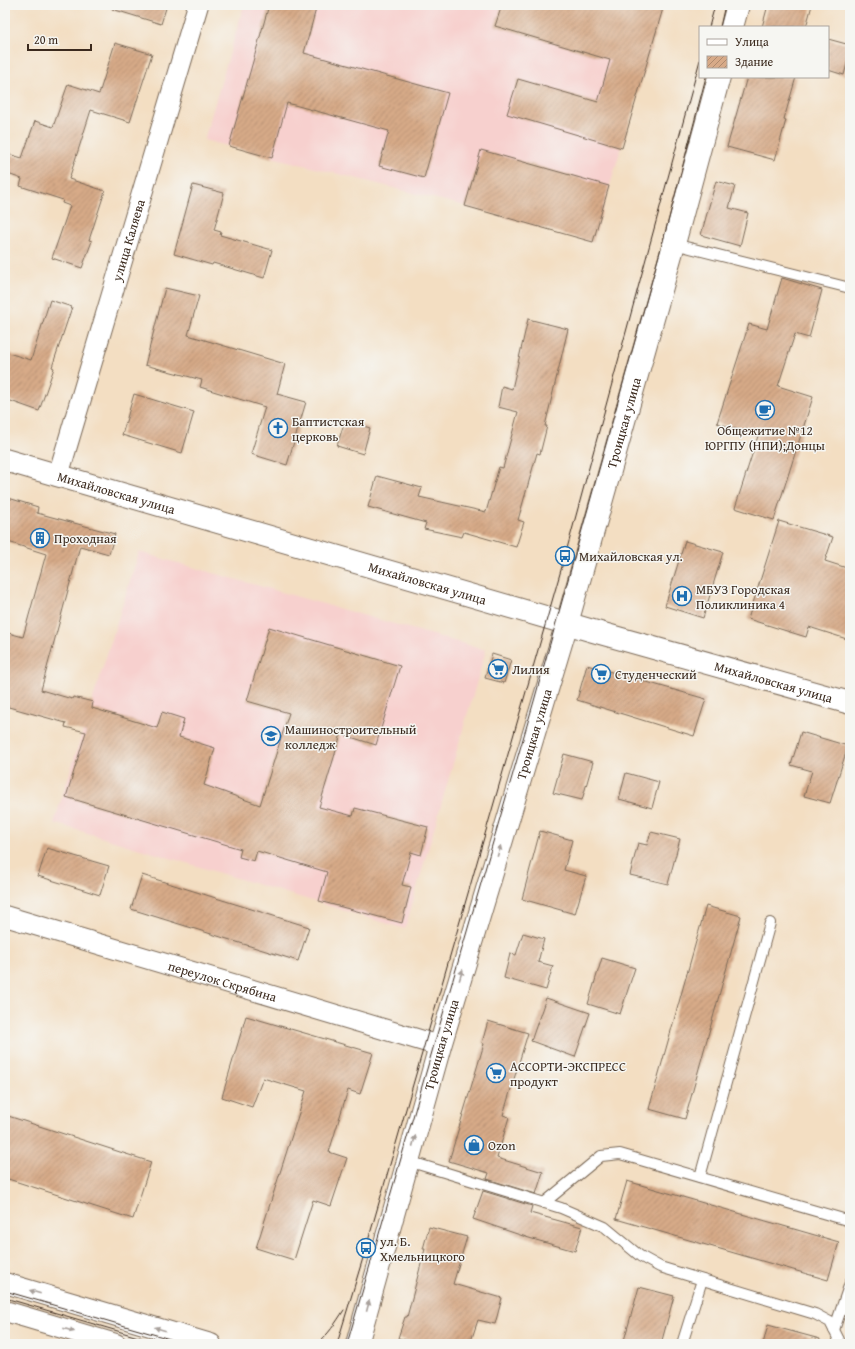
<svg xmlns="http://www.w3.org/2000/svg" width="855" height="1349" font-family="'Gentium Book Plus',serif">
<defs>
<pattern id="building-hatch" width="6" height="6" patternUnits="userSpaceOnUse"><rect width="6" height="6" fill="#d7aa88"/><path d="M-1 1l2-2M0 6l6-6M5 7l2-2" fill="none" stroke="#b08b6f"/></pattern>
</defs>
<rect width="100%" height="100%" fill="#f6f6f2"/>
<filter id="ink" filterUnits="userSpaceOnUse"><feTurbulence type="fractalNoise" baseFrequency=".025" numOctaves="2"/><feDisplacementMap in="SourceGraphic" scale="8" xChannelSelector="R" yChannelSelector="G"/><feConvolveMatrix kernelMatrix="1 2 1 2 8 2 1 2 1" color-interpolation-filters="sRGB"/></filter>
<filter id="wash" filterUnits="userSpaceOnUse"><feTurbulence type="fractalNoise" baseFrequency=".012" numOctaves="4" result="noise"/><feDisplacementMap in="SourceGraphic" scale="16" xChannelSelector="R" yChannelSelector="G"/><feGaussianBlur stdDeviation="0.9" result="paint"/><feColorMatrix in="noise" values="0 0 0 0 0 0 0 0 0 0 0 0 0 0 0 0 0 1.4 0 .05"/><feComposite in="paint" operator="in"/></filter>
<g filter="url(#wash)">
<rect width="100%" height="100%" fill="#f3dec2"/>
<g fill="#f7d0ce">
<path d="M244 5H664L593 242 465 206 204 140Z"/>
<path d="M139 552 486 650 405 929 54 823Z"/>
</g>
<g id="blocks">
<g fill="url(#building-hatch)">
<path d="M112 5H167L161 24 112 9Z"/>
<path d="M269 5H317L304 53 448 93 424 178 379 166 389 131 287 103 272 158 229 146Z"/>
<path d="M502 5H609L625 10 627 5H664L622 148 507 114 518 79 598 102 610 60 495 26Z"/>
<path d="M768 5H812L806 27H762Z"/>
<path d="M828 39 850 45V52L844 75 828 70Z"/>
<path d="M115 43 152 54 130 122 91 110 69 179 105 191 89 240 92 241 82 268 52 258 70 206 62 203 63 200 20 186 22 179 5 173V153L22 158 35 121 53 127 68 84 99 94Z"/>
<path d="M747 77H796L784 119 786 120 775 160 727 147Z"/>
<path d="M481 150 609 186 593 242 465 206Z"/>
<path d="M716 181 735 186 729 208 748 213 740 246 701 235Z"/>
<path d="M193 185 224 193 214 230 221 232 220 235 272 250 264 278 213 263 212 265 174 254Z"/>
<path d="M782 278 822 290 809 338 795 334 778 386 813 397 774 520 735 508 758 436 717 423 749 324 767 329Z"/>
<path d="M165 288 199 296 188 335 285 364 277 394 306 402 287 465 251 454 265 407 200 387 202 380 145 365Z"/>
<path d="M50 300 72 307 52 367 54 368 39 411 5 399V352L31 360Z"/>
<path d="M528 319 568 329 545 426H547L540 454 537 453 518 520 524 522 516 547 464 532 462 537 424 529 426 523 368 507 377 476 422 488 419 497 486 512 499 467 503 468 518 412 498 407 502 386 512 389Z"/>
<path d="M134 394 194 412 182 453 122 435Z"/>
<path d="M345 420 370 428 363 454 337 446Z"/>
<path d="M5 497 38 507 37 513 115 534 109 554 80 546 41 690 72 699 73 697 93 702 92 708 157 728 162 712 184 719 179 737 215 748 204 785 260 805 289 713 247 701 269 627 400 666 376 745 341 734 319 807 353 816 355 808 428 827 421 855 411 852 402 885 411 887 402 923 319 901 327 872 257 851 254 861 239 857 241 849 66 797 86 732 65 727 66 723 5 706V632L23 637 46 554 5 541Z"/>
<path d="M779 521 833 537 825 561 850 569V640L809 627 806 637 748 619Z"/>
<path d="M685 541 723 552 703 618 665 606Z"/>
<path d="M492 654 511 660 504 683 485 678Z"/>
<path d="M587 665 706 699 694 736 577 700Z"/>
<path d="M801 732 848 746 830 803 804 796 812 771 791 765Z"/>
<path d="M564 754 593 762 582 800 553 793Z"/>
<path d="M626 773 659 782 652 808 619 799Z"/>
<path d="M540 831 572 840 564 870 586 876 575 914 522 899Z"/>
<path d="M651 832 680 839 668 884 630 875 638 843 647 845Z"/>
<path d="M47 848 109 866 100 895 38 876Z"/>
<path d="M142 875 309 927 298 961 131 909Z"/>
<path d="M706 906 741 916 685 1119 649 1109Z"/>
<path d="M523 933 544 939 538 962 553 966 546 990 504 978 510 954 516 955Z"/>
<path d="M602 958 635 968 620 1014 588 1004Z"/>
<path d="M546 998 590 1013 575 1057 531 1041Z"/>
<path d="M246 1016 373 1053 360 1094 348 1090 329 1152 347 1158 331 1206 313 1200 294 1260 256 1248 306 1091 263 1078 252 1107 222 1097Z"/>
<path d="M488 1021 528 1033 503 1115 509 1117 497 1158 543 1172 536 1194 487 1179 489 1173 449 1161 484 1044 482 1043Z"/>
<path d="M5 1115 151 1162 133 1219 5 1178Z"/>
<path d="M627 1181 839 1242 828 1280 616 1219Z"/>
<path d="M483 1191 532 1206 530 1213 582 1227 575 1251 529 1238 473 1219Z"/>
<path d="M429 1227 467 1237 453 1284 502 1298 495 1324 478 1320 470 1344H419L398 1338 405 1317H407L425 1249H423Z"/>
<path d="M639 1287 674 1296 661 1344H623Z"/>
<path d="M768 1325 820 1339 819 1344H763Z"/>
</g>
</g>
</g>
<g filter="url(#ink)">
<use href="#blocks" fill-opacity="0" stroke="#7b6957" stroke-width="1"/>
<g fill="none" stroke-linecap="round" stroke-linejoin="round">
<defs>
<g id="lane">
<path d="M674 244 850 288"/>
<path d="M408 1161 561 1208 605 1227 640 1256 660 1267 815 1314 830 1322 839 1340 838 1344"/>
<path d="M700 1177 770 923"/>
<path d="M544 1203 601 1156 620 1154 850 1221"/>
<path d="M834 1330 850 1283"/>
<path d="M682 1344 702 1280"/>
</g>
<g id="street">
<path id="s1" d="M58 476 198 5"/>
<path id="s2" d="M5 916 440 1046"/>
<path d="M5 1283 211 1344"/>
<path d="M5 1311 116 1344"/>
</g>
<g id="secondary">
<path d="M732 27 738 5"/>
<path id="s3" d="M5 460 593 631 850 703"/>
<path id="s4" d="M357 1344 440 1046 567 623 674 244 719 77"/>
</g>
</defs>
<use href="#lane" stroke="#7b6957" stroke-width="12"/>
<use href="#street" stroke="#7b6957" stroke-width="22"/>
<use href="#secondary" stroke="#7b6957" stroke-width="24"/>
<use href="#lane" stroke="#fff" stroke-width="10"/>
<use href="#street" stroke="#fff" stroke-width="20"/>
<use href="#secondary" stroke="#fff" stroke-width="22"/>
<g stroke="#3b2a1e" stroke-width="1">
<path d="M709 27 715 5"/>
<path d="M720 27 725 5"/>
<path d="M5 1291 187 1344"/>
<path d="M5 1298 162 1344"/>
<path d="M316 1344C328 1336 336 1322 344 1310"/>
<path d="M337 1344 366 1248 565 556 700 60"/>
<path d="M347 1344 534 701 663 241 706 77"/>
</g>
</g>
<defs><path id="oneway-solid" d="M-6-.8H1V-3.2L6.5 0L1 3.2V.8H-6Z"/></defs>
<g fill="#a79f9a">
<use href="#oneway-solid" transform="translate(499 851) rotate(-73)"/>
<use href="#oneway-solid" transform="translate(461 975) rotate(-73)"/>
<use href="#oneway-solid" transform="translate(414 1141) rotate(-75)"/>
<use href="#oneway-solid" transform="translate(35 1292) rotate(-163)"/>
<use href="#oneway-solid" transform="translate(368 1306) rotate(-75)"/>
<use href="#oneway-solid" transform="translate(160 1329) rotate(-163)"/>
<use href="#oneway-solid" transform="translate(69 1330) rotate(17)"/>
</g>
</g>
<defs>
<symbol id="cafe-ring" viewBox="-11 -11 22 22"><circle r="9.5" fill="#f6f6f2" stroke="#1f6fb2" stroke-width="1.5"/><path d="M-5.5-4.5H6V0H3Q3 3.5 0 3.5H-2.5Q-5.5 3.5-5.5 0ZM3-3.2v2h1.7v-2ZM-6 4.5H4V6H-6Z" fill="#1f6fb2"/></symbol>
<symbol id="church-ring" viewBox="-11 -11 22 22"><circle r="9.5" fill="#f6f6f2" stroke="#1f6fb2" stroke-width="1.5"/><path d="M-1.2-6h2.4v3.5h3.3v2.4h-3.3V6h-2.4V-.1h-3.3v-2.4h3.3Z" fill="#1f6fb2"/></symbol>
<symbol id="building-ring" viewBox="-11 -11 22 22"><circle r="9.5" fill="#f6f6f2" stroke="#1f6fb2" stroke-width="1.5"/><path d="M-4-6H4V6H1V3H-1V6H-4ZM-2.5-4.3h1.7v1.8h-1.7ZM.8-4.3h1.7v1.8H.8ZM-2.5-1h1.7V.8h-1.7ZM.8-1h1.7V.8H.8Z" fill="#1f6fb2"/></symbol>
<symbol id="bus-ring" viewBox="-11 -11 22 22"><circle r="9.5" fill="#f6f6f2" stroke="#1f6fb2" stroke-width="1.5"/><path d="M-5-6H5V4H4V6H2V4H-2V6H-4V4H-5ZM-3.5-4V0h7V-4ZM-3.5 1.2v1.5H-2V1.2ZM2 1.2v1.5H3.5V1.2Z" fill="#1f6fb2"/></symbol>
<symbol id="hospital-ring" viewBox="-11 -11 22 22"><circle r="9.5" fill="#f6f6f2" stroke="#1f6fb2" stroke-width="1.5"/><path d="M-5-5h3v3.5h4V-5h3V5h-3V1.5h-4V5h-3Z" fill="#1f6fb2"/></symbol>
<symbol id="supermarket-ring" viewBox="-11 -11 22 22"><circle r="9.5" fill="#f6f6f2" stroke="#1f6fb2" stroke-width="1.5"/><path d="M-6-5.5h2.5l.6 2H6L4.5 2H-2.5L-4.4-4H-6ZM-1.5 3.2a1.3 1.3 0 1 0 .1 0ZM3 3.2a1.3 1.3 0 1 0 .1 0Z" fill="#1f6fb2"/></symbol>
<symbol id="university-ring" viewBox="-11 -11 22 22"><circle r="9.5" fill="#f6f6f2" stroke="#1f6fb2" stroke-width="1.5"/><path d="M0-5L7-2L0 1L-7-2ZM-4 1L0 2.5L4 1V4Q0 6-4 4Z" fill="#1f6fb2"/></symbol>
<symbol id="shop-ring" viewBox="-11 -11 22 22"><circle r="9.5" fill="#f6f6f2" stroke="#1f6fb2" stroke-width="1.5"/><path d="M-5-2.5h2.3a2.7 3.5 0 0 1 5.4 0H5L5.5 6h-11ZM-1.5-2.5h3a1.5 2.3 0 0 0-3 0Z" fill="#1f6fb2"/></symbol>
</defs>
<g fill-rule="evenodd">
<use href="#cafe-ring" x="754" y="399" width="22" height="22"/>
<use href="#church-ring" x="267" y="417" width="22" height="22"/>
<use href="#building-ring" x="29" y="527" width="22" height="22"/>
<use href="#bus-ring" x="554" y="545" width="22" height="22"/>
<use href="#hospital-ring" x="671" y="585" width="22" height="22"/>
<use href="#supermarket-ring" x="487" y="658" width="22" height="22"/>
<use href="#supermarket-ring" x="590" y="663" width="22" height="22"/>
<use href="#university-ring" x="260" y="725" width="22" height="22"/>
<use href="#supermarket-ring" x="485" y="1062" width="22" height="22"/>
<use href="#shop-ring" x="463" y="1134" width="22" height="22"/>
<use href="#bus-ring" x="355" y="1237" width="22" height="22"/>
</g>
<g text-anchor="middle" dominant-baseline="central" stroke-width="3" stroke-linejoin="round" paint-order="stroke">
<g font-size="13" fill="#3b2a1e" stroke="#f6f6f2">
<text stroke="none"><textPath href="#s1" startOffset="246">улица Каляева</textPath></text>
<text stroke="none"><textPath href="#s4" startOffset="959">Троицкая улица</textPath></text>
<text stroke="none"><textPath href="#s3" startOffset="116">Михайловская улица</textPath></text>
<text stroke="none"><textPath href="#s3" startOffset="440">Михайловская улица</textPath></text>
<text stroke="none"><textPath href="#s3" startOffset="800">Михайловская улица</textPath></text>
<text stroke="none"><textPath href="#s4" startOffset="635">Троицкая улица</textPath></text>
<text stroke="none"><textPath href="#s2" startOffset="227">переулок Скрябина</textPath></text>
<text stroke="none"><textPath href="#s4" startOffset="311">Троицкая улица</textPath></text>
</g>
<g font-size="13" fill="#3b2a1e" stroke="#f6f6f2" text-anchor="start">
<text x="292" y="421">Баптистская<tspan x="292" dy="15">церковь</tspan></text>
<text x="765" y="430" text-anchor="middle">Общежитие №12<tspan x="765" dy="15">ЮРГПУ (НПИ);Донцы</tspan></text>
<text x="54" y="538">Проходная</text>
<text x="579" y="556">Михайловская ул.</text>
<text x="696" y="589">МБУЗ Городская<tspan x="696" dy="15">Поликлиника 4</tspan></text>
<text x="512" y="669">Лилия</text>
<text x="615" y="674">Студенческий</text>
<text x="285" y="729">Машиностроительный<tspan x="285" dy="15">колледж</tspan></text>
<text x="510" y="1066">АССОРТИ-ЭКСПРЕСС<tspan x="510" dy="15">продукт</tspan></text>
<text x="488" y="1145">Ozon</text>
<text x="380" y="1241">ул. Б.<tspan x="380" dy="15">Хмельницкого</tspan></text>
</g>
</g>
<rect width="855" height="1349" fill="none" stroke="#f6f6f2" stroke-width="20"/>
<rect x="699" y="26" width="130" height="52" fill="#f6f6f2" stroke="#aba49d"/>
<rect x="707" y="39" width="20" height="6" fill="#ffffff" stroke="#aba49d"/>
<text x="735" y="46" font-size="12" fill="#3b2a1e">Улица</text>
<rect x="707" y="56" width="20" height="12" fill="url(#building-hatch)" stroke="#aba49d"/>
<text x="735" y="66" font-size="12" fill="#3b2a1e">Здание</text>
<path d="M28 44v6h63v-6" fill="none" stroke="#3b2a1e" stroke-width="2"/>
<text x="34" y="44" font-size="12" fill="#3b2a1e" stroke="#f6f6f2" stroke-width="3" paint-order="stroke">20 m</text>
</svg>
